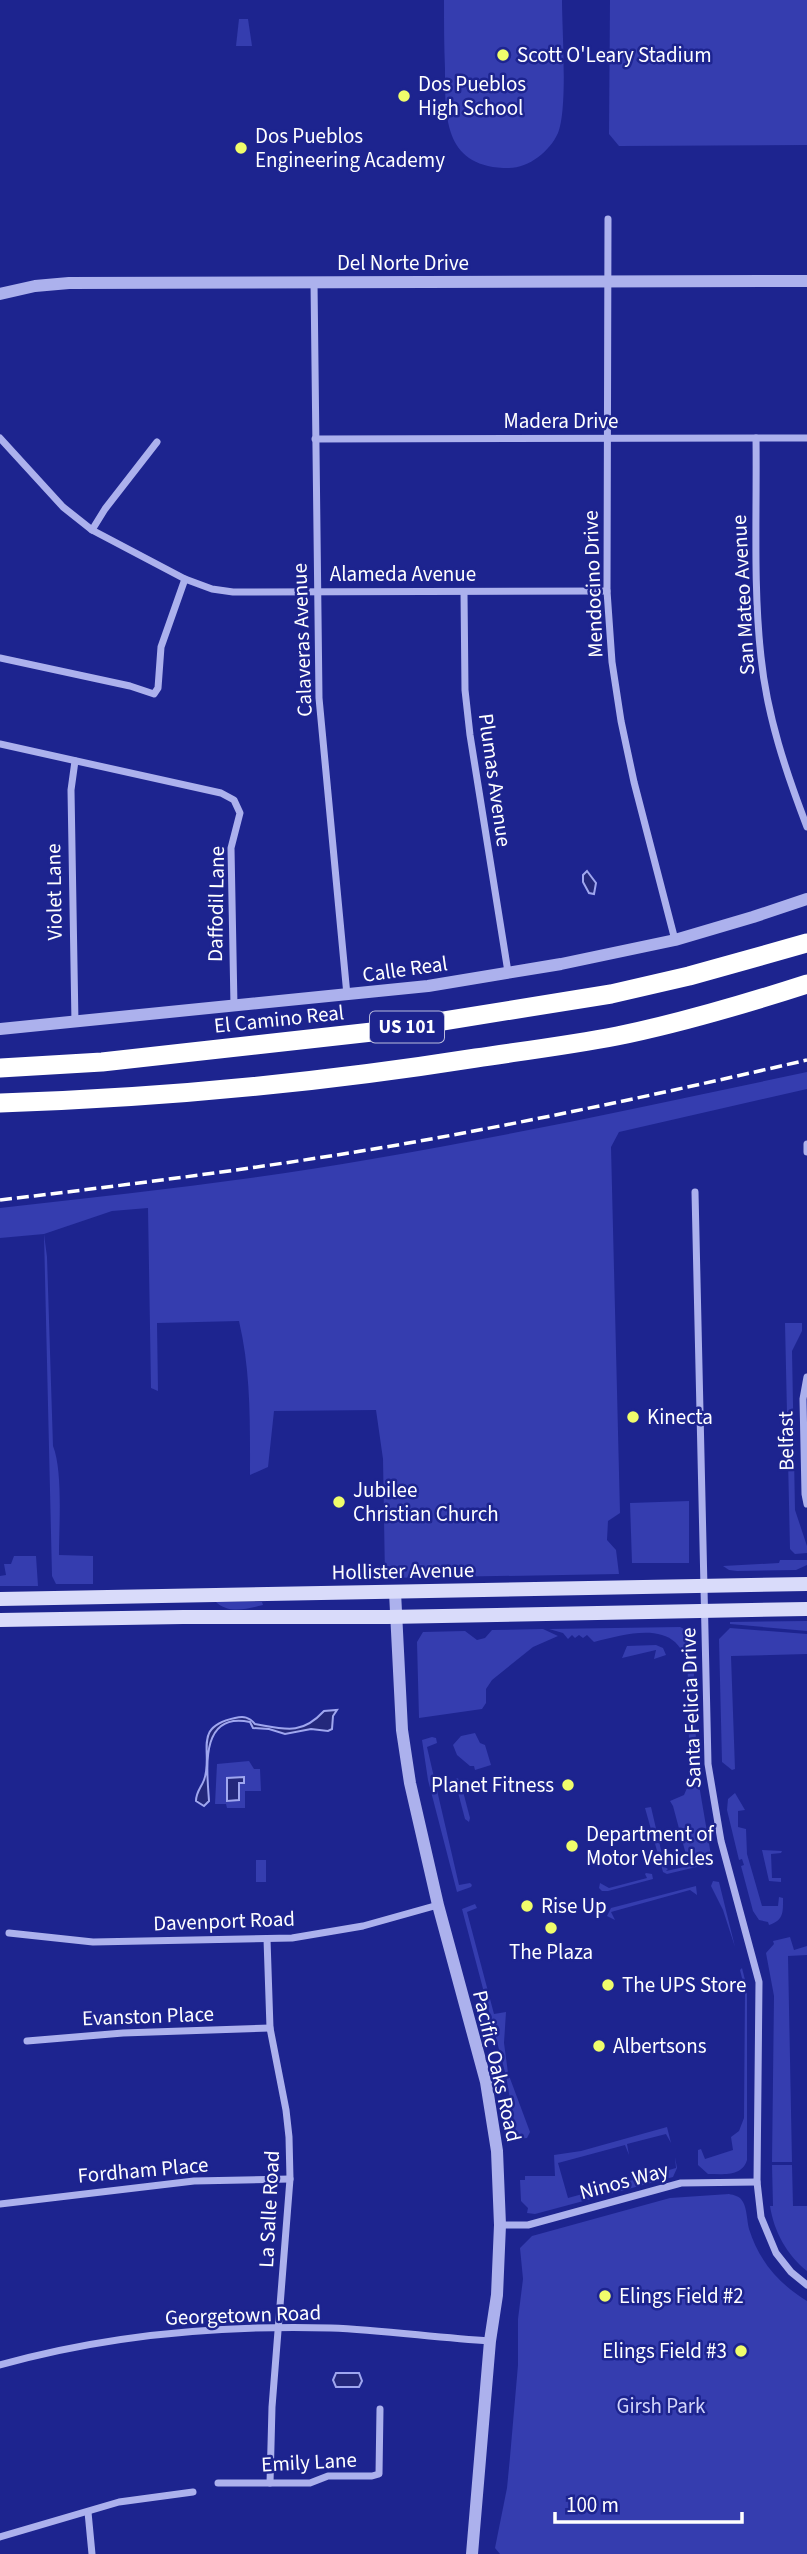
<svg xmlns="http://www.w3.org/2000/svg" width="807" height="2554" font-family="'Source Sans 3',sans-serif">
<rect width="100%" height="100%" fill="#1d248f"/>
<g fill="#353daf">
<path d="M444 0H562C562 30 568 109 558 133 550 151 529 168 509 168 444 168 445 118 445 69 444 46 444 23 444 0Z"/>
<path d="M610 0H807V145L619 146 609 134Z"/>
<path d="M239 19H248L252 46H236Z"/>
<path d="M807 1072V1089L619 1132 611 1147 620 1513 608 1521 607 1540 616 1550 619 1574 385 1578 383 1459 376 1410 274 1411 268 1467 250 1475C250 1423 251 1372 239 1321L157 1323 158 1391 151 1388 148 1208 112 1211 44 1234 47 1257 53 1446C63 1471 59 1526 59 1555L93 1556V1584H56L52 1576 44 1234 0 1238V1208C124 1194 249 1181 372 1159 518 1134 662 1103 807 1072Z"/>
<path d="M785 1323H802V1331L792 1351 795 1510 807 1546V1553L795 1554 790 1549Z"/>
<path d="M689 1501V1563H632L630 1503Z"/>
<path d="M14 1556H36L38 1586H0V1576L6 1575 4 1564H11Z"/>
<path d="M780 1560H807V1565L796 1570 737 1571 729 1570 723 1566 779 1563Z"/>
<path d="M216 1602H262L263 1605C247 1609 228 1614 216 1602Z"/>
<path d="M807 1621V1631L730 1624V1622Z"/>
<path d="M680 1627 688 1631 689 1638H693L694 1677 691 1680 688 1679C687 1618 635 1631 594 1642L587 1635 583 1638 579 1635 575 1638 572 1635 568 1639 563 1633 549 1629Z"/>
<path d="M730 1628 807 1634V1654L731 1656 735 1769 732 1770 722 1762 719 1639Z"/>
<path d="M543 1629 558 1636 533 1647 492 1680 486 1689V1703L482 1709 419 1718 417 1642 423 1632 465 1631 477 1640 485 1638 492 1630Z"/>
<path d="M656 1645 663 1648 666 1655 654 1659 656 1650 622 1658 627 1646Z"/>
<path d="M691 1698 694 1700 698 1779 712 1861 709 1864 667 1874 663 1872 645 1808 651 1807 665 1867 668 1869 666 1871 689 1866 673 1806 670 1801 684 1795 690 1781 688 1700Z"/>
<path d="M475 1733 480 1743 485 1745 491 1765 475 1770 474 1766H470L457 1755 453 1745 461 1736Z"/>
<path d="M432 1737 436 1738 437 1743 427 1747 459 1885 470 1883 472 1885 471 1887 457 1892 428 1780 422 1740Z"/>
<path d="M249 1761 254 1769H260L261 1791H245V1808H227L226 1804H215L217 1764Z"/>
<path d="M457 1778 460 1780 470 1818 469 1822 465 1819 455 1781Z"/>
<path d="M735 1793 745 1810 738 1811V1827L746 1829 747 1854 762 1906H778L779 1897 783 1898C783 1912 784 1920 769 1925L768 1922 759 1920 753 1911 741 1866 744 1865 742 1859 739 1860 727 1810 728 1799Z"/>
<path d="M762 1850 782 1851 781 1853 771 1854 772 1878H781V1882L769 1881Z"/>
<rect x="256" y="1860" width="10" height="22"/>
<path d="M646 1873 652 1874 653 1879 608 1891H602L599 1888 600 1883 609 1888 647 1878 645 1874Z"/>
<path d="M713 1881 719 1882 735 1947 723 1910 711 1886Z"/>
<path d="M696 1886 697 1895 690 1890 611 1912 615 1920 607 1916 611 1908Z"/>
<path d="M475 1904 477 1908 467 1912 494 2014 506 2012 504 2043 508 2073 530 2132 527 2138 517 2139 506 2076 462 1909Z"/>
<path d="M790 1937 794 1950 807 1946V1955L788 1956 792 2162H772L774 1996 766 1953 774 1944 773 1941Z"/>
<path d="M742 1968 747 1988V2160C742 2177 723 2174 708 2174L698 2165V2150L701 2149 705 2159 733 2150 731 2137 739 2131 744 2118 745 1990 740 1970Z"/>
<path d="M667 2127 671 2143 666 2134 627 2144 629 2155 625 2145 558 2163 568 2198 633 2180 632 2169 637 2179 676 2168 675 2157 677 2168 673 2177 535 2214 527 2213 528 2208 521 2201 520 2180H525V2176H555L554 2155 581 2151Z"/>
<path d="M772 2165H792L793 2206H807V2271C787 2255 774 2232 770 2206H773Z"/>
<path d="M729 2194C734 2195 740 2196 743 2202 747 2209 747 2221 749 2229 759 2261 779 2284 807 2301V2554H500L495 2548 507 2488 510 2457 518 2365V2319L523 2279 520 2248 532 2236 670 2198Z"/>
</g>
<g fill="#24287b" stroke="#9fa6ef" stroke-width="2">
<path d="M587 871 596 883 594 894 589 893 583 882V875Z"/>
<path d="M337 1710 333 1716 332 1729 328 1731 311 1729 285 1734 269 1729 253 1728 250 1722C199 1711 207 1770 209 1801L204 1806 196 1801C196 1792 201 1788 204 1780 214 1753 191 1727 235 1718 244 1716 249 1717 255 1724 284 1729 301 1736 324 1711Z"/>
<path d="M244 1777V1783H239V1800L227 1801V1778Z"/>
<path d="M336 2373H359L362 2381 359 2387H336L333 2380Z"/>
</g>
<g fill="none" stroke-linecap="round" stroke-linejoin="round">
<g stroke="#acb1ed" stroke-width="7">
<path d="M608 219 607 591 612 662 621 721 634 782 675 940"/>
<path d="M314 282 319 698 347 995"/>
<path d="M0 438 63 507 92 530 185 579 212 589 233 592 607 591"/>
<path d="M756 438C757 511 753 585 761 657 767 716 786 772 807 827"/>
<path d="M315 439 807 438"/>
<path d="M92 530 105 509 157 442"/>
<path d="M464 592 465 690 470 735 508 972"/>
<path d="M0 658 130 686 154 694 158 688 161 647 185 579"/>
<path d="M0 744 221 793 234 800 240 813 231 848 234 1006"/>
<path d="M75 1023 71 790 75 761"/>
<path d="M807 1144V1152"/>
<path d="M695 1192 708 1764 721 1841 759 1982 757 2182 761 2217 776 2253 791 2272 807 2285"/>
<path d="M807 1377 803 1399 805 1494 807 1504"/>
<path d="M9 1933 93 1942 292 1938 363 1926 438 1905"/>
<path d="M267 1939 270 2028 286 2110 289 2137 290 2179 272 2407 270 2483"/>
<path d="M27 2041 123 2033 270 2028"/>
<path d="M0 2204 194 2181 290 2179"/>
<path d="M500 2225H528L681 2183 757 2182"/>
<path d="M0 2365C107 2335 220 2325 331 2328 384 2330 437 2338 490 2341"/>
<path d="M218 2483H310L328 2476H372L379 2474 380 2409"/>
<path d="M88 2512 92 2554"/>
<path d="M0 2537 119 2502 193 2492"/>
</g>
<g stroke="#acb1ed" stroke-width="12">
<path d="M0 294 35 286 69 283 807 281"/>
<path d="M0 1029 428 986 561 964 675 940 753 917 807 899"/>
<path d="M395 1592 402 1730 410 1783 438 1905 486 2082 497 2151 500 2225 497 2295 490 2341 472 2554"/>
</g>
<g stroke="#d9dbfa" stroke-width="14">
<path d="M0 1599 807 1584"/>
<path d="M0 1620 183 1617H388L807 1609"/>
</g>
<g stroke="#fff" stroke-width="19">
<path d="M0 1068 102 1062 381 1031 611 994 689 976 807 943"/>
<path d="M0 1103C160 1098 318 1083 476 1058 523 1051 571 1045 617 1036 681 1023 745 1004 807 984"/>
</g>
<path stroke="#fff" stroke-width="3.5" stroke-dasharray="12 5" stroke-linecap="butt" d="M0 1200C135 1184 270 1167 403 1144 539 1120 673 1091 807 1060"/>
</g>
<g fill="#f0fd6b" stroke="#1d248f" stroke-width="2.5">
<circle cx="503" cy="55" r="7"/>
<circle cx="404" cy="96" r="7"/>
<circle cx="241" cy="148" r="7"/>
<circle cx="633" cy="1417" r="7"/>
<circle cx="339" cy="1502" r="7"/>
<circle cx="568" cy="1785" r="7"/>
<circle cx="572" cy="1846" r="7"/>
<circle cx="527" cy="1906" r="7"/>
<circle cx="551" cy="1928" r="7"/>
<circle cx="608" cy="1985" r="7"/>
<circle cx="599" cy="2046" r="7"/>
<circle cx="605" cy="2296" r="7"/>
<circle cx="741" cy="2351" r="7"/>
</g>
<g text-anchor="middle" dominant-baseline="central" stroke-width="5" stroke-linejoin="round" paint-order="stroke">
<rect fill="#1d248f" stroke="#bbbddd" stroke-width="2" x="370" y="1011.5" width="74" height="31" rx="5"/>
<g font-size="19" font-weight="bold" fill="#fff">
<text x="407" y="1027">US 101</text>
</g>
<g font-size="21" fill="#fff" stroke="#1d248f" text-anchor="start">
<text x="517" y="55">Scott O'Leary Stadium</text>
<text x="418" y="84">Dos Pueblos<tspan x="418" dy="24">High School</tspan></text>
<text x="255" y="136">Dos Pueblos<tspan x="255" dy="24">Engineering Academy</tspan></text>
<text x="647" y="1417">Kinecta</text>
<text x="353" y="1490">Jubilee<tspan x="353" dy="24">Christian Church</tspan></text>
<text x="554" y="1785" text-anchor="end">Planet Fitness</text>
<text x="586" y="1834">Department of<tspan x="586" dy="24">Motor Vehicles</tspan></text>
<text x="541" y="1906">Rise Up</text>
<text x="551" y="1952" text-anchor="middle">The Plaza</text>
<text x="622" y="1985">The UPS Store</text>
<text x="613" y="2046">Albertsons</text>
<text x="619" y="2296">Elings Field #2</text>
<text x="727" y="2351" text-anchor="end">Elings Field #3</text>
</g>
<g font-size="21" fill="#fff" stroke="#1d248f">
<text x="403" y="263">Del Norte Drive</text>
<text x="561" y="421">Madera Drive</text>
<text x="403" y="574">Alameda Avenue</text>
<text transform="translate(593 584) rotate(-92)">Mendocino Drive</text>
<text transform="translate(743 595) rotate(-93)">San Mateo Avenue</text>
<text transform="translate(302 640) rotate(-92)">Calaveras Avenue</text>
<text transform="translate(495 780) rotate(82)">Plumas Avenue</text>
<text transform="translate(54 892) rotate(-91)">Violet Lane</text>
<text transform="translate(216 904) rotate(-89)">Daffodil Lane</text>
<text transform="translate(405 969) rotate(-8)">Calle Real</text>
<text transform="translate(279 1019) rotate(-6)">El Camino Real</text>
<text transform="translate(786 1441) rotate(-91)">Belfast</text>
<text transform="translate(403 1571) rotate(-1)">Hollister Avenue</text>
<text transform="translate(691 1708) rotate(-92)">Santa Felicia Drive</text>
<text transform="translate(224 1921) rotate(-2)">Davenport Road</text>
<text transform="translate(148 2016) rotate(-2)">Evanston Place</text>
<text transform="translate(497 2066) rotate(77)">Pacific Oaks Road</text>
<text transform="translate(143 2170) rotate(-5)">Fordham Place</text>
<text transform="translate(624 2181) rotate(-15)">Ninos Way</text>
<text transform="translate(269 2209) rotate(-87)">La Salle Road</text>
<text transform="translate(243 2315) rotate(-2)">Georgetown Road</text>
<text transform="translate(309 2462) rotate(-3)">Emily Lane</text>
</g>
<g font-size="21" fill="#d2d5fa" stroke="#1d248f">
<text x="661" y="2406">Girsh Park</text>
</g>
</g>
<path d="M555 2512v10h187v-10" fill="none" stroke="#ffffff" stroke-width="3.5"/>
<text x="566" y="2512" font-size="21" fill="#ffffff" stroke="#1d248f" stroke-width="5" paint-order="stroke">100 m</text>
</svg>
